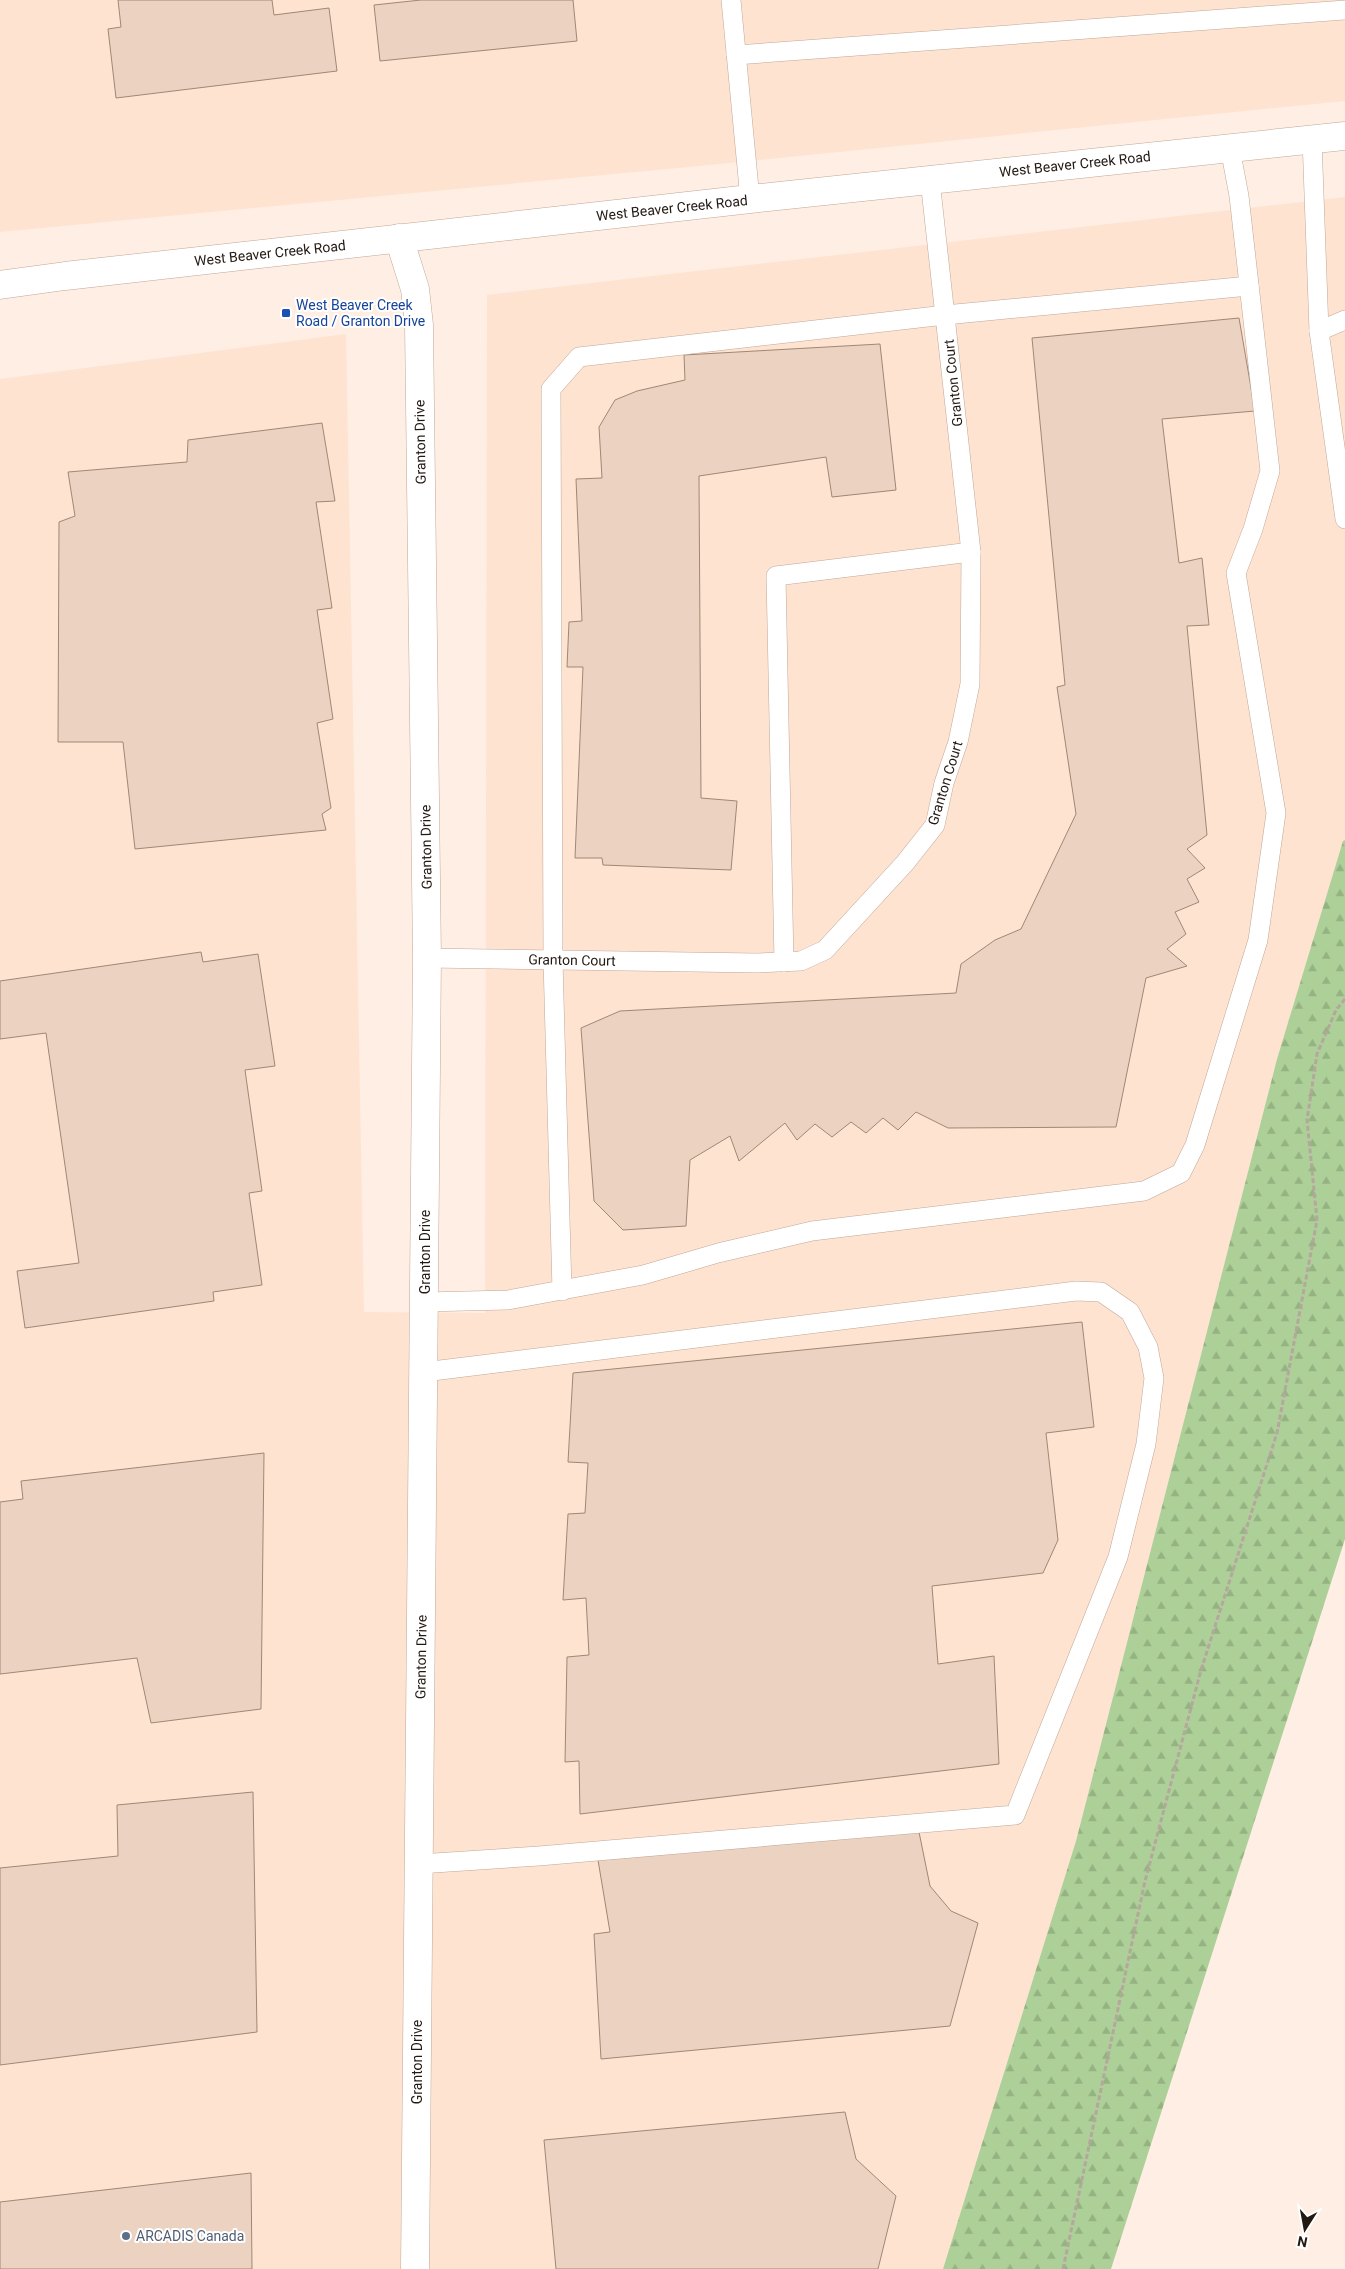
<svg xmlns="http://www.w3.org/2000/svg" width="1345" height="2269" font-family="Roboto,sans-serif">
<defs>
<pattern id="forest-firs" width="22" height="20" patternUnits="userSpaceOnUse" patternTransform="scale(1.25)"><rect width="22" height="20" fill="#add098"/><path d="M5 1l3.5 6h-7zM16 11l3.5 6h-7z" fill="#95b282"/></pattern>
</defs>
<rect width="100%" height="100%" fill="#ffeee4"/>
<g fill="#fee3d1">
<path d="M0 0H1345V101L689 167 0 232Z"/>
<path d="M1345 197V840L1343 841 1277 1059 1076 1841 943 2269H0V379L346 334 364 1312 485 1313 487 295Z"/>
</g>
<path fill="url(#forest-firs)" d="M1345 840V1539L1111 2269H943L1076 1841 1277 1059 1343 841Z"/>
<g fill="#ecd2c1" stroke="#9f8777">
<path d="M118 0H272L274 15 329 8 337 71 116 98 108 29 121 27Z"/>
<path d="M421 0H573L577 41 380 61 374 5Z"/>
<path d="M1239 318 1255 411 1162 419 1179 563 1202 558 1209 625 1187 626 1207 835 1187 849 1205 868 1187 879 1199 902 1175 912 1186 934 1167 949 1187 966 1146 978 1116 1127 948 1128 916 1112 898 1130 883 1118 866 1133 851 1122 832 1137 815 1124 797 1140 785 1123 739 1161 730 1136 690 1160 686 1226 623 1230 594 1201 581 1028 620 1011 956 993 961 964 995 940 1021 929 1076 814 1057 687 1065 685 1032 338Z"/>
<path d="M880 344 896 490 832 497 826 457 699 476 701 798 737 801 731 870 603 865 602 858H575L583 667H567L569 622 582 621 576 479 602 478 599 427 615 400 637 391 685 380 684 355Z"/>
<path d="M322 423 335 501 316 502 332 608 317 610 333 719 317 723 331 808 322 814 326 830 135 849 123 742H58L59 522 75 516 68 472 187 462 188 440Z"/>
<path d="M201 952 203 962 258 954 275 1066 245 1070 262 1191 249 1193 262 1285 213 1292 214 1301 25 1328 17 1271 79 1263 46 1033 0 1039V981Z"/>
<path d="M1082 1322 1094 1427 1046 1433 1058 1540 1043 1573 932 1586 938 1664 994 1656 999 1764 580 1814 579 1761 565 1762 567 1657 589 1655 586 1598 563 1600 568 1514 585 1513 588 1463 568 1462 573 1373Z"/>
<path d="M264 1453 261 1709 151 1723 137 1658 0 1674V1502L23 1499 21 1481Z"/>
<path d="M253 1792 257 2032 0 2065V1868L118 1856 117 1805Z"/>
<path d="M919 1832 930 1886 951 1911 978 1923 950 2026 601 2059 594 1934 610 1932 598 1860Z"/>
<path d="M845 2112 856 2159 896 2196 878 2269H556L544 2140Z"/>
<path d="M251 2173 252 2269H0V2202Z"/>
</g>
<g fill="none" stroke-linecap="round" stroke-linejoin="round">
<defs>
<g id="lane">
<path d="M731 0 750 199"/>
<path d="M736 55 1345 10"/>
<path d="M1312 139 1319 331 1345 519"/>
<path d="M1319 331 1345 320"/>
<path d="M427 958 757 963 801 961 825 950 905 863 935 825 944 783 958 742 970 684 971 552 930 180"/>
<path d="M784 962 776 576 971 552"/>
<path d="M562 1291 553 960 551 389 579 357 945 315 1249 286"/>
<path d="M424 1302 508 1300 643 1275 718 1253 812 1231 1144 1191 1181 1173 1195 1145 1258 940 1276 813 1236 573 1253 529 1270 471 1239 196 1230 148"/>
<path d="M419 1864 539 1856 1015 1815 1118 1557 1146 1444 1154 1378 1148 1347 1130 1312 1101 1292 1076 1291 424 1372"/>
</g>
<path id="street" d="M399 238 415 289 419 325 427 958 415 2269"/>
<path id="secondary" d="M0 285 65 276 750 199 1345 136"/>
</defs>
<use href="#lane" stroke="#c1a797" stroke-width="20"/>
<use href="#street" stroke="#c1a797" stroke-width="29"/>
<use href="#secondary" stroke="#c1a797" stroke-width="29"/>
<path stroke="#b5a69e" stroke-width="3" stroke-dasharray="5 2.5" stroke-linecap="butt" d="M1063 2269 1145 1881 1201 1670 1277 1433 1317 1220 1307 1120 1317 1054 1336 1010 1345 999"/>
<use href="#lane" stroke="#fff" stroke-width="19"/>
<use href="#street" stroke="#fff" stroke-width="28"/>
<use href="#secondary" stroke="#fff" stroke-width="28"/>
</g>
<rect fill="#1a4fb4" stroke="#fff" stroke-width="2" x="281" y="308" width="10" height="10" rx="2.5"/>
<circle fill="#5c6f8a" stroke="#fff" stroke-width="2" cx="126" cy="2236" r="5"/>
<g text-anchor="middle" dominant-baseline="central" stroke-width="4" stroke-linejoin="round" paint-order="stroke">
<g font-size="14" fill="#231913" stroke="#fff">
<text transform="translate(1075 164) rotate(-6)">West Beaver Creek Road</text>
<text transform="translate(672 208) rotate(-6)">West Beaver Creek Road</text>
<text transform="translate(270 253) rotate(-6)">West Beaver Creek Road</text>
<text transform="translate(953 383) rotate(-96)">Granton Court</text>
<text transform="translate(420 442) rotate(-91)">Granton Drive</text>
<text transform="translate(945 783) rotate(-73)">Granton Court</text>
<text transform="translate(426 847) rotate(-91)">Granton Drive</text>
<text transform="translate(572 960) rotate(1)">Granton Court</text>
<text transform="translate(425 1252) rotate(-90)">Granton Drive</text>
<text transform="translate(421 1657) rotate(-89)">Granton Drive</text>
<text transform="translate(417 2062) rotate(-90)">Granton Drive</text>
</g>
<g font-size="14" fill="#164399" stroke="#fff" text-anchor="start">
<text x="296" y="305">West Beaver Creek<tspan x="296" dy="16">Road / Granton Drive</tspan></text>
</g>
<g font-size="14" fill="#4e5e75" stroke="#fff" text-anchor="start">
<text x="136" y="2236">ARCADIS Canada</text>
</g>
</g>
<g transform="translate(1305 2229) rotate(191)" stroke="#ffffff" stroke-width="4" paint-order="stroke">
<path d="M0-4L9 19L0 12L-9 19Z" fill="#231913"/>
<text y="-8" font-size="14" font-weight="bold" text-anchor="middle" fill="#231913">N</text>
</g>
</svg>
